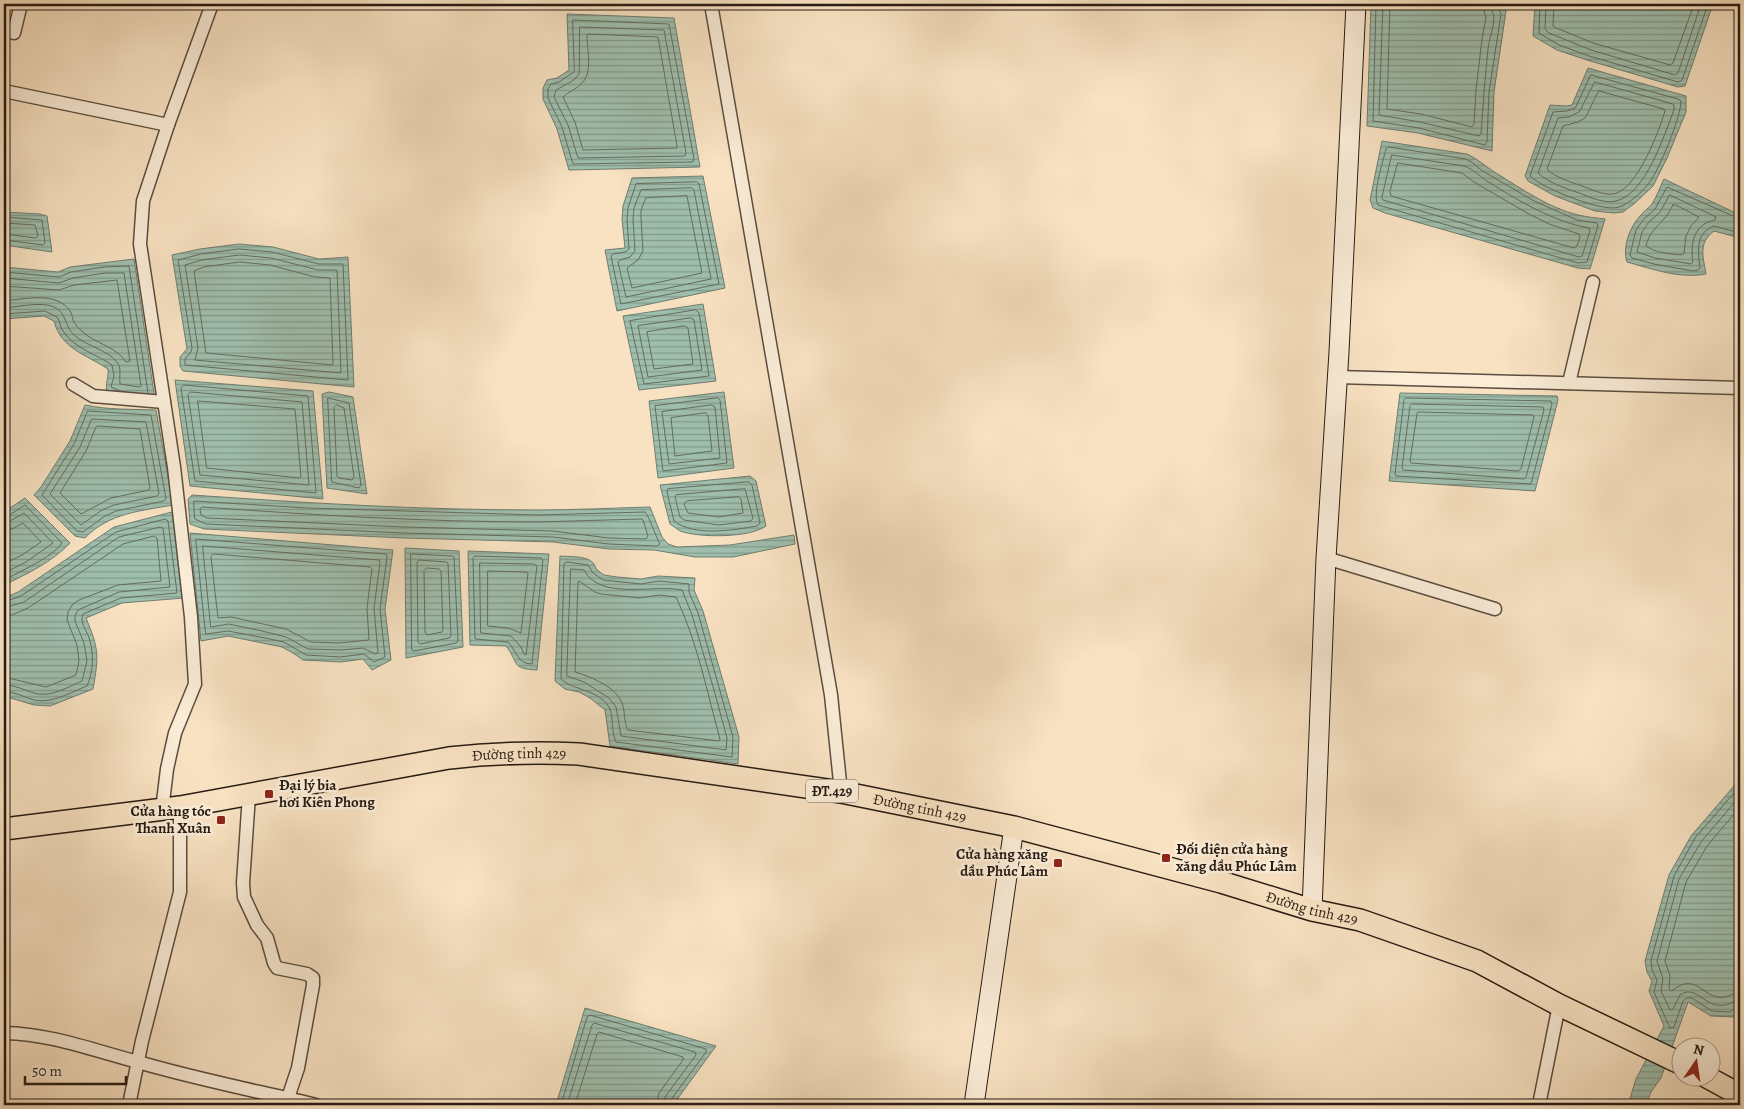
<svg xmlns="http://www.w3.org/2000/svg" width="1744" height="1109" font-family="Alegreya,serif">
<defs>
<pattern id="water-rules" width="6" height="5" patternUnits="userSpaceOnUse" patternTransform="scale(1.25)"><rect width="6" height="5" fill="#9fbfae"/><path d="M0 2.5h6" fill="none" stroke="#829a8c"/></pattern>
</defs>
<rect width="100%" height="100%" fill="#f8e2c2"/>
<filter id="stains"><feTurbulence type="fractalNoise" baseFrequency=".004" numOctaves="4"/><feColorMatrix values="0 0 0 0 .2 0 0 0 0 .09 0 0 0 0 .02 0 0 0 .5 -.17"/></filter>
<radialGradient id="worn" r=".72"><stop offset=".6" stop-color="#630" stop-opacity="0"/><stop offset="1" stop-color="#630" stop-opacity=".3"/></radialGradient>
<g fill="url(#water-rules)" stroke="#6f7d70">
<path d="M1371 4H1500L1506 11 1494 92 1492 151 1418 133 1367 126Z"/>
<path d="M1535 4H1713L1685 86 1678 87 1587 60 1557 50 1533 36Z"/>
<path d="M567 14 674 18 700 167 569 170 557 129 543 99V88L547 80 557 78 569 70Z"/>
<path d="M1588 68 1686 96V112L1667 158 1653 186 1635 203 1623 212 1614 213 1595 211 1555 196 1528 181 1525 176 1550 105 1566 106 1572 105Z"/>
<path d="M1382 141 1467 154C1478 159 1486 167 1496 173 1522 189 1549 208 1578 215 1587 217 1596 218 1605 219L1590 269 1578 268 1385 213 1373 208 1370 200Z"/>
<path d="M703 176 725 288 617 311 605 250 625 248 622 219 623 206 632 178Z"/>
<path d="M1664 179 1740 215V238L1714 231C1698 243 1703 256 1706 274 1680 279 1652 269 1627 262 1622 247 1630 226 1641 215 1644 211 1649 208 1652 204 1657 196 1660 187 1664 179Z"/>
<path d="M4 212 40 214 47 216 52 252 4 245Z"/>
<path d="M239 244 273 247 319 259 348 257 354 387 183 371 180 366V357L187 349 172 255 200 249Z"/>
<path d="M134 259 155 400 107 392C105 384 109 377 108 369 87 355 61 349 54 321L44 316 4 319V267L58 272 70 267Z"/>
<path d="M703 304 716 381 639 390 623 316Z"/>
<path d="M175 380 313 391 323 499 190 486Z"/>
<path d="M329 392 353 397 367 494 327 488 322 394Z"/>
<path d="M724 392 734 468 658 478 649 401Z"/>
<path d="M1400 393 1557 396 1558 400 1535 491 1389 481Z"/>
<path d="M85 405C108 410 132 409 156 410L173 505C140 511 109 513 85 538L75 536 34 495 41 487 70 441Z"/>
<path d="M750 476 756 481 766 526C750 538 699 538 680 531 677 529 673 526 670 524L660 485Z"/>
<path d="M192 495C307 503 422 510 537 510 574 510 613 508 650 507L662 537 668 544 677 547 730 545 794 535 795 544 733 557H695L654 550 609 549 553 542 404 538 204 529 190 524 188 499Z"/>
<path d="M25 498 70 543C52 562 27 574 4 585V512Z"/>
<path d="M172 512 184 598 122 603 86 618C99 649 99 656 93 689L50 706 34 705 4 696V598L18 592 114 527Z"/>
<path d="M190 533 393 550 385 609 391 660 372 670 363 659 341 662 303 660 293 653 282 647 228 636 201 641Z"/>
<path d="M405 548 459 551 463 647 406 658Z"/>
<path d="M468 551 549 554 537 670C510 669 519 662 506 646L470 645Z"/>
<path d="M560 556C572 557 594 555 596 569L604 575 617 577 641 579 658 576 695 578 694 590 703 611 739 737 738 764 610 746 605 710 590 698 579 692 565 689 555 681Z"/>
<path d="M1740 779V1010L1733 1017 1711 1016 1688 1002 1661 1078 1651 1092 1646 1105H1628L1636 1079 1664 1026 1649 991 1652 981 1647 972 1645 961 1669 875 1691 836Z"/>
<path d="M585 1008 716 1046 673 1105H556Z"/>
</g>
<g fill="none" stroke-linecap="round" stroke-linejoin="round">
<g stroke="#636d60" stroke-width="1">
<path d="M1376 4 1373 121 1419 128 1485 145 1487 142 1489 92 1501 14 1496 4"/>
<path d="M1383 4 1379 115 1420 122 1479 136 1481 134C1483 106 1485 77 1488 49 1489 39 1494 28 1494 18 1494 13 1490 9 1490 4"/>
<path d="M1390 4 1387 109 1421 114 1472 127 1474 124 1476 90 1482 39 1486 18 1482 4"/>
<path d="M1540 4 1539 33 1559 45 1589 56 1678 82 1682 80 1708 4"/>
<path d="M1546 4 1545 29 1549 33 1591 50 1675 75 1678 73 1701 4"/>
<path d="M1554 4 1553 25 1554 27 1593 43 1670 65 1673 63 1694 4"/>
<path d="M573 20 669 24 694 159 693 162 573 164 562 127 548 98V89L551 84 559 82 574 72Z"/>
<path d="M580 27 664 30 686 153 685 156 578 158 568 125 554 97 556 90 574 80 579 74Z"/>
<path d="M588 34 658 37 677 146V148L583 150 575 122 563 97C568 92 577 89 582 83 593 72 587 50 587 36Z"/>
<path d="M1591 75 1678 99 1681 101C1681 117 1659 170 1649 183 1643 191 1629 204 1619 207 1603 213 1542 188 1530 176L1553 112 1567 111 1575 108Z"/>
<path d="M1595 82 1673 104 1674 106V110C1664 135 1646 194 1616 201 1604 204 1590 197 1579 193 1565 188 1549 183 1538 173L1558 118 1569 117 1579 112Z"/>
<path d="M1599 91 1664 109 1665 111C1659 131 1636 193 1612 194 1602 195 1591 189 1582 186 1571 182 1556 178 1547 169L1563 126 1578 122 1585 118Z"/>
<path d="M1389 147 1466 159 1473 163 1481 170 1534 201 1577 220 1597 223 1598 226 1587 262 1578 263 1378 205C1372 194 1383 162 1386 149Z"/>
<path d="M1392 155 1464 166C1474 169 1481 178 1490 183 1521 202 1552 221 1589 228L1590 231 1582 256 1579 257 1383 200 1382 198Z"/>
<path d="M1398 163 1462 173 1474 182 1527 213 1549 224 1579 234 1580 237 1577 246 1574 248 1391 196 1390 192Z"/>
<path d="M697 182 699 184 719 284 621 304 611 256 613 254 625 252 629 249 627 219 628 208 636 184Z"/>
<path d="M692 188 694 190 711 279 626 297 618 262 620 260 630 257 635 251 633 219 634 208 641 190Z"/>
<path d="M1670 195 1716 217 1715 220C1694 224 1690 243 1693 262L1691 264 1655 258 1637 252 1642 232 1648 223 1660 212Z"/>
<path d="M687 196 702 273 632 288 627 268 638 260 643 251 641 219V210L646 198Z"/>
<path d="M1673 205H1676L1699 217 1691 226 1686 236 1684 253 1682 255C1671 254 1655 253 1646 246 1649 233 1655 229 1664 219 1668 215 1670 210 1673 205Z"/>
<path d="M4 217 42 220 45 243 43 245 4 240"/>
<path d="M1740 219 1667 187 1655 209 1644 219 1636 230 1630 255 1632 258 1654 264 1693 271 1698 270 1700 268C1698 251 1695 233 1714 226L1740 233"/>
<path d="M4 223 35 225 38 236 36 238 4 234"/>
<path d="M239 249 272 252 319 264H343L348 380 185 365V359L191 352 192 348 178 260 201 254Z"/>
<path d="M240 255 271 258 318 270H337L341 373 195 360 198 348 185 265 202 260Z"/>
<path d="M240 262 270 265 315 277 330 278 333 365 206 353 194 271 204 267Z"/>
<path d="M4 272 59 277 71 272 104 267 129 266 148 393"/>
<path d="M4 278 59 283 73 278 105 273H124L141 386 139 387 120 384C119 377 122 368 117 362 106 349 86 346 74 335 62 323 68 309 47 305 35 303 16 307 4 308"/>
<path d="M4 286 59 290 74 285 117 280 130 361 126 362C117 348 101 345 88 336 83 332 77 328 74 322 72 319 73 315 70 311 57 291 24 299 4 301"/>
<path d="M696 310 699 313 709 376 644 384 630 321Z"/>
<path d="M4 314 45 311 57 317C60 321 60 327 63 331 74 348 96 354 112 365L114 376 111 387 120 391"/>
<path d="M691 318 694 320 702 370 648 377 638 326Z"/>
<path d="M685 326 688 328 693 364 654 369 647 332Z"/>
<path d="M184 385 308 396 316 493 195 481 181 388Z"/>
<path d="M191 392 302 402 309 485 200 475 188 395Z"/>
<path d="M328 398 349 403 361 485 359 488 332 482Z"/>
<path d="M718 398 720 400 727 463 663 471 655 406Z"/>
<path d="M1406 398 1551 401 1552 404 1531 484 1396 476 1395 474 1404 400Z"/>
<path d="M198 401 295 409 301 477 299 478 207 468Z"/>
<path d="M1412 404 1543 407 1544 410 1526 477 1524 479 1403 470 1402 468 1410 406Z"/>
<path d="M337 405 344 408 354 477 352 480 339 478 337 476 334 408Z"/>
<path d="M712 405 715 407 720 458 669 464 662 412Z"/>
<path d="M88 411 151 415 166 499 164 501 116 511 105 516 83 532 77 531 42 495 74 444Z"/>
<path d="M1418 412 1533 415 1534 417 1521 469 1518 471 1411 463 1410 461 1417 414Z"/>
<path d="M706 413 708 416 712 451 675 456 671 418Z"/>
<path d="M92 419 146 422 159 494 157 496 114 505 102 510 81 525 50 494 80 447Z"/>
<path d="M98 426 140 429 150 488 149 490 111 498 81 514 60 493 86 451 96 427Z"/>
<path d="M749 482 752 485 760 523 757 526C733 530 695 537 674 521L667 492 668 489Z"/>
<path d="M745 489 753 518 751 521 719 525 684 520 680 517 675 497 676 495Z"/>
<path d="M739 497 741 499 743 513 719 517 688 513 684 504 687 501Z"/>
<path d="M194 501 307 508 537 515 645 512C650 518 655 535 660 544L657 546 609 544 553 537 404 533 206 524 195 519Z"/>
<path d="M203 507C314 515 426 522 538 522 572 521 607 520 641 519L643 520 648 536 646 539 609 538 553 531 404 527 207 518 201 515 200 509Z"/>
<path d="M4 516H8L25 505 62 543C53 557 19 572 4 580"/>
<path d="M4 522 10 521 24 513 53 543 26 562 4 573"/>
<path d="M4 530 12 529 23 523 41 542 22 555 4 564"/>
<path d="M196 539 386 554 387 557 380 609 385 657 374 662 364 654 340 657 306 655 284 642 260 637 228 631 206 634Z"/>
<path d="M203 546 379 560 380 562 374 608 378 653 375 654 363 648 340 650 308 649 286 637 262 631 229 624 211 627Z"/>
<path d="M214 554 370 567 372 569 367 608 369 640 339 643 311 642 286 629 231 617 218 618 211 557Z"/>
<path d="M411 554 452 556 454 557 458 641 456 643 414 651 412 650Z"/>
<path d="M475 556 541 558 543 560 532 664C517 664 517 651 508 642L475 639 473 559Z"/>
<path d="M419 560 446 562 448 563 451 636 449 638 420 644 418 642 417 563Z"/>
<path d="M567 562 588 565 593 573 603 580 641 584 659 581 689 584V592L698 613 733 737 732 757 616 742C611 732 614 717 609 707 598 689 574 691 561 679L564 564Z"/>
<path d="M480 563 534 564 537 566 526 655 524 654 521 647 511 636 481 633Z"/>
<path d="M427 568 439 569 441 571 443 630 442 632 427 635 425 632 424 571Z"/>
<path d="M571 569 584 570C600 601 653 584 682 590L692 615 714 690 727 738 726 750 621 736 616 707 609 698 584 682 567 676Z"/>
<path d="M488 571 526 572 528 573 521 633 508 628 488 626Z"/>
<path d="M579 581 595 592 601 594 640 598 659 595 676 597C697 641 707 692 720 739L719 741 628 730C624 723 625 714 623 706 618 687 591 677 575 672L578 583Z"/>
<path d="M4 602 21 596 116 532 165 519 168 521 177 593 121 598 83 614C79 623 88 632 90 641 94 655 93 673 87 686 71 692 52 704 34 700 24 697 15 692 4 691"/>
<path d="M4 608 24 602 119 537 160 527 163 528 170 587 119 592 78 610 75 616V621L84 643 87 661 82 681C68 687 50 698 34 693 24 690 15 685 4 685"/>
<path d="M4 616 12 615 28 608 123 544 154 536 157 538 161 581 118 585 79 600 72 605 68 612 67 620 77 645 79 661 76 675 46 687 4 677"/>
<path d="M1740 786 1695 838 1674 876 1651 961 1652 970 1657 980 1654 992 1670 1028 1674 1027 1683 1001 1687 998H1692L1712 1011 1730 1012 1736 1007H1740"/>
<path d="M1740 796 1701 842 1679 879 1657 961 1663 979 1661 991 1670 1010 1673 1009 1680 995C1694 985 1703 1003 1717 1005 1730 1007 1730 1001 1740 1000"/>
<path d="M1740 807 1707 846 1686 882 1665 961 1670 976 1669 989 1671 991C1674 990 1677 987 1681 985 1696 979 1704 994 1717 997 1726 999 1732 993 1740 993"/>
<path d="M561 1105 587 1017 590 1015 706 1049V1052L670 1101 669 1105"/>
<path d="M567 1105 592 1025 594 1023 695 1052 696 1055 665 1097 663 1105"/>
<path d="M575 1105 597 1034 599 1032 683 1057V1060L659 1093 656 1105"/>
</g>
<defs>
<g id="street">
<path d="M711 4 831 695 841 792"/>
<path d="M14 33 21 4"/>
<path d="M4 91 168 125"/>
<path d="M1337 377 1740 388"/>
<path d="M1569 383 1593 282"/>
<path d="M73 384 93 396 164 402"/>
<path d="M1326 558 1495 609"/>
<path d="M249 795 243 883 244 897 257 925 267 938 274 963 277 968 307 974 313 978V985L298 1068 288 1098"/>
<path d="M162 810 167 769 175 733 195 684 191 617 174 467 140 244 143 201 168 125 212 4"/>
<path d="M4 1033C52 1034 92 1050 138 1062 196 1079 257 1091 316 1105"/>
<path d="M129 1105 142 1041 180 892V807"/>
<path d="M1539 1105 1559 1005"/>
</g>
<g id="secondary">
<path d="M1312 910 1326 558 1339 352 1356 4"/>
<path d="M974 1105 1014 827"/>
</g>
<g id="primary">
<path id="s1" d="M4 829 180 807 449 758C493 753 535 752 579 754L841 792 1014 827 1221 882 1312 910 1360 920 1477 961 1559 1005 1682 1064"/>
<path d="M1705 1076 1740 1095"/>
</g>
</defs>
<use href="#street" stroke="#5b4d3f" stroke-width="15"/>
<use href="#secondary" stroke="#271b13" stroke-width="21"/>
<use href="#primary" stroke="#271b13" stroke-width="24"/>
<use href="#street" stroke="#faecd7" stroke-width="12"/>
<use href="#secondary" stroke="#faecd7" stroke-width="19"/>
<use href="#primary" stroke="#f8e2c2" stroke-width="21"/>
</g>
<g fill="#8f2418" stroke="#faecd7" stroke-width="2">
<rect x="264" y="789" width="10" height="10" rx="2.5"/>
<rect x="216" y="815" width="10" height="10" rx="2.5"/>
<rect x="1161" y="853" width="10" height="10" rx="2.5"/>
<rect x="1053" y="858" width="10" height="10" rx="2.5"/>
</g>
<g text-anchor="middle" dominant-baseline="central" stroke-width="5" stroke-linejoin="round" paint-order="stroke">
<rect fill="#faecd7" stroke="#665a4e" stroke-width="1" x="806" y="779.5" width="52" height="23" rx="4"/>
<g font-size="14" font-weight="bold" fill="#271b13">
<text x="832" y="791">ĐT.429</text>
</g>
<g font-size="15" fill="#271b13" stroke="#faecd7">
<text stroke="none"><textPath href="#s1" startOffset="521">Đường tỉnh 429</textPath></text>
<text stroke="none"><textPath href="#s1" startOffset="926">Đường tỉnh 429</textPath></text>
<text stroke="none"><textPath href="#s1" startOffset="1331">Đường tỉnh 429</textPath></text>
</g>
<g font-size="15" font-weight="bold" fill="#271b13" stroke="#faecd7" text-anchor="start">
<text x="279" y="785">Đại lý bia<tspan x="279" dy="17">hơi Kiên Phong</tspan></text>
<text x="211" y="811" text-anchor="end">Cửa hàng tóc<tspan x="211" dy="17">Thanh Xuân</tspan></text>
<text x="1176" y="849">Đối diện cửa hàng<tspan x="1176" dy="17">xăng dầu Phúc Lâm</tspan></text>
<text x="1048" y="854" text-anchor="end">Cửa hàng xăng<tspan x="1048" dy="17">dầu Phúc Lâm</tspan></text>
</g>
</g>
<rect width="1744" height="1109" fill="none" stroke="#f8e2c2" stroke-width="20"/>
<rect x="5" y="5" width="1734" height="1099" fill="none" stroke="#271b13" stroke-width="2.5"/>
<rect x="10" y="10" width="1724" height="1089" fill="none" stroke="#271b13"/>
<g transform="translate(1696 1062) rotate(13)"><circle r="24" fill="#faecd7" stroke="#a69889"/>
<path d="M0-4L9 19L0 12L-9 19Z" fill="#8f2418"/>
<text y="-8" font-size="14" font-weight="bold" text-anchor="middle" fill="#271b13">N</text>
</g>
<path d="M25 1076v8h101v-8" fill="none" stroke="#271b13" stroke-width="2.5"/>
<text x="32" y="1076" font-size="15" fill="#271b13" stroke="#faecd7" stroke-width="4" paint-order="stroke">50 m</text>
<rect width="100%" height="100%" filter="url(#stains)"/>
<rect width="100%" height="100%" fill="url(#worn)"/>
</svg>
